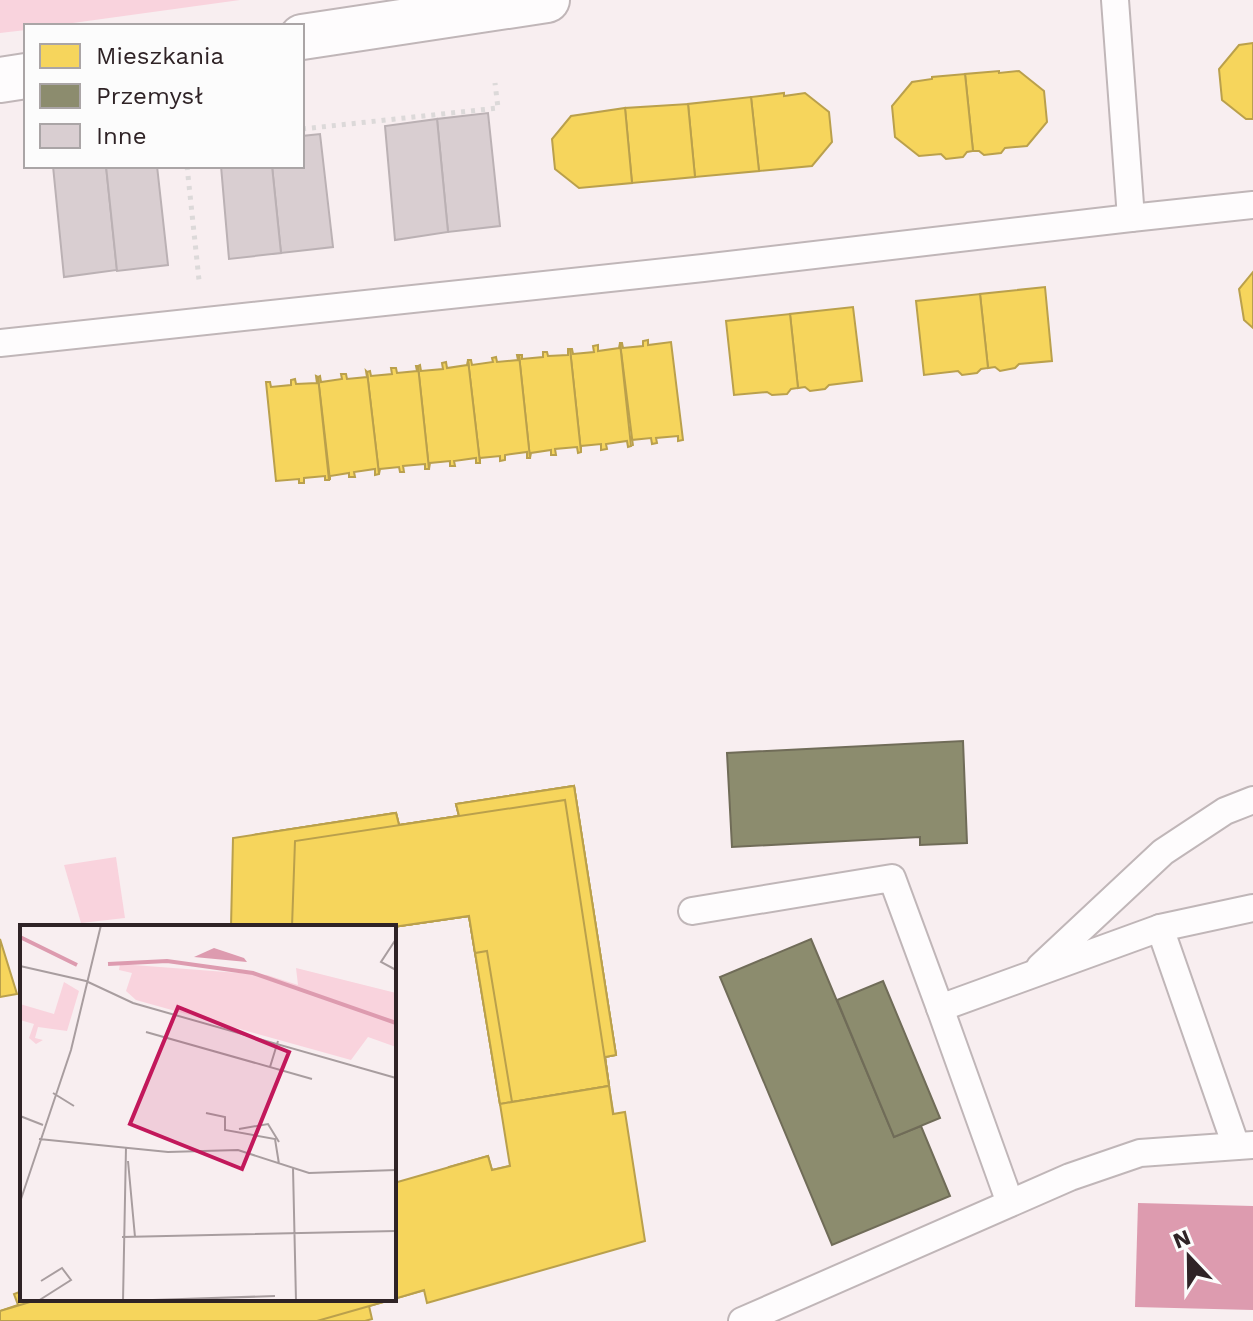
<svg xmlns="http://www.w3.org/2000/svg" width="1253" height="1321" font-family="'Work Sans',sans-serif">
<rect width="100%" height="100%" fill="#f8eef0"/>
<g fill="#f9d3dd">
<path d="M0 0H240L51 26H26V30L0 33Z"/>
<path d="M116 857 125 918 81 923 64 865Z"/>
</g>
<path fill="#dd9baf" d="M1138 1203 1253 1206V1310L1135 1307Z"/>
<g fill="#f6d55c" stroke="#baa04c" stroke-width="2">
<path d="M1253 43V119H1246L1222 100 1219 69 1239 45Z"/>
<path d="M999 71V73L1019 71 1044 91 1047 122 1027 146 1005 148 1001 153 984 155 979 151H973L965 74Z"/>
<path d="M965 74 973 151 967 152 963 157 946 159 941 154 919 156 895 137 892 106 912 82 932 79V77Z"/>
<path d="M784 93V96L805 93 829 112 832 142 812 166 759 171 751 97Z"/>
<path d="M751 97 759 171 695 177 688 104Z"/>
<path d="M688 104 695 177 632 183 625 108Z"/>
<path d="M625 108 632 183 579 188 555 169 552 139 571 116Z"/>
<path d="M1253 272V328L1244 320 1239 289Z"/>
<path d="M1045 287 1052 361 1019 364 1015 368 1000 371 995 367 988 368 980 294Z"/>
<path d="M980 294 988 368 981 369 977 373 962 375 958 371 924 375 916 301Z"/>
<path d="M853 307 862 381 829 385 825 389 810 391 805 387 798 388 790 314Z"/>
<path d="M790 314 798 388 791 389 787 394 772 395 767 392 734 395 726 321Z"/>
<path d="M648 340V345L671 342 683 440 678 441V436L656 438 657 443 652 444 651 438 632 440 633 446 620 343H622L623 348 643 346V341Z"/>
<path d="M620 343 631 446 628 447 627 441 606 444 607 449 601 450V444L581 446V452L570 349H572L573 354 594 352 593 346 598 345V351L619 348Z"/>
<path d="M568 349H570L581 452 578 453 577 447 555 449 556 455H551V450L531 453 530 458 519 355H522V359L543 357V352H547L548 356 568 355Z"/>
<path d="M517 355H519L530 458H527V452L505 455V460L500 461V456L480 458V463L468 360H471L472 365 493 362 492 358 496 357 497 362 518 360Z"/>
<path d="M468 360 480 463H476V458L454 461 455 466H450V461L430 463 429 469 418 366 420 365 421 371 443 369 442 363 446 362 447 368 467 365Z"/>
<path d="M416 366H418L429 469H425V464L403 466 404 472H400L399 467 380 469 379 474 367 372 370 371 371 376 392 374 391 368H396L397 373 417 371Z"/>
<path d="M366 371 367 372 379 474 375 475V469L354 472 355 477H349V473L330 476V480L318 377 320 376 321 382 342 379 341 374H346L347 379 367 377Z"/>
<path d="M316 376 318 377 329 480H325V476L304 478V483H299V479L276 481 266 382H270L271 387 291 385V380L295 379 296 384 317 383Z"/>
<path d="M574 786 616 1055 605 1057 609 1086 500 1104 469 916 393 927H271L272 832 396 813 399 825 459 816 456 804Z"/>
<path d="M574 786 616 1055 605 1057 609 1086 500 1104 469 916 393 927H250L253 835 396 813 399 825 459 816 456 804Z"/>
<path d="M574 786 616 1055 605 1057 609 1086 500 1104 469 916 393 927H231L233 838 396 813 399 825 459 816 456 804Z"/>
<path d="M565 800 609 1086 512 1102 487 951 475 953 469 916 393 927H292L295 841Z"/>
<path d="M0 939 17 994 0 997Z"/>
<path d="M609 1086 632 1231 394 1299V1199L453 1182 449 1167 488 1156 492 1170 521 1163 512 1102Z"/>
<path d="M609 1086 613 1114 625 1112 645 1241 427 1303 424 1290 394 1299V1183L488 1156 492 1170 510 1166 500 1104Z"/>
<path d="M22 1291V1299H394L369 1306 372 1319 365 1321H0V1311L18 1305 14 1294Z"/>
<path d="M40 1299H394L317 1321H0V1311Z"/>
</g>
<g fill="#8c8c6e" stroke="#706c58" stroke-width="2">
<path d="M963 741 967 843 920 845V837L732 847 727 753Z"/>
<path d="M811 939 894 1137 921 1126 950 1196 832 1245 720 977Z"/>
<path d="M883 981 940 1118 894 1137 837 1000Z"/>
</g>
<g fill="#d9ced1" stroke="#bbb1b4" stroke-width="2">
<path d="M488 113 500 226 448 232 437 119Z"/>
<path d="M437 119 448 232 395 240 385 126Z"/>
<path d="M320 134 333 247 281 253 272 166H302V136Z"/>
<path d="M53 166H106L117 270 64 277Z"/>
<path d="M106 166H157L168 265 117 271Z"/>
<path d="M221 166H272L281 253 229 259Z"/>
</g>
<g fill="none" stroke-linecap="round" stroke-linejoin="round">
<defs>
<g id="service">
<path d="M1115 0 1131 218"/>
<path d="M0 343 703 268 1131 218 1253 205"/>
<path d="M692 911 892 878 940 1008 1160 928 1253 908"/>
<path d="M1160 928 1236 1146"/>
<path d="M1040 967 1163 852 1225 811 1253 800"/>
<path d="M940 1008 1010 1203"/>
<path d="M742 1321 1070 1177 1140 1153 1253 1145"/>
</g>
<g id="minor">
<path d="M302 37 547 0"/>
<path d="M0 80 26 76"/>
</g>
</defs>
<use href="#service" stroke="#c0b6b8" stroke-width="30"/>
<use href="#minor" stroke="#c0b6b8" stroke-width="48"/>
<g stroke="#dcd9d9" stroke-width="5" stroke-dasharray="4 6" stroke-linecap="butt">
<path d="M302 129 498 108 495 83"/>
<path d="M187 166 199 280"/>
</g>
<use href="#service" stroke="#fefcfd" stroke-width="26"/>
<use href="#minor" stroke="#fefcfd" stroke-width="44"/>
</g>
<g transform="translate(20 925)">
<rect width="376" height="376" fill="#f8eef0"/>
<path d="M100 39 247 50 278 60 276 43 376 68V122L348 112 331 135 116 75 106 66 112 48 99 45ZM44 57 59 66 47 106 18 102 15 113 23 115 16 119 9 113 14 99 0 95V79L34 89Z" fill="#f9d3dd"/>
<path d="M194 23 224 33 227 37 174 32Z" fill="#dd9baf"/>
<path fill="none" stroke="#dd9baf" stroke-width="4" d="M0 12 57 40M88 39 147 36 233 48 376 98"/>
<path fill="none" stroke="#a89d9f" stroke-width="2" d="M376 14 361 37 376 45M0 41 66 56 113 78 376 153M126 107 292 154M250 142 258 116M33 168 54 181M186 188 205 192V205L255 214 259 239M0 191 23 200M219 204 248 199 259 217M19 214 148 227 218 225 289 248 376 245M108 236 115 312M273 243 276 376M0 277 51 125 81 0M102 312 376 306M18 376 51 355 42 343 21 356M103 376 106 222M103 376 255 371"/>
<path fill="#c2185b" fill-opacity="0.15" stroke="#c2185b" stroke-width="4" d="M158 82 269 127 222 244 110 199Z"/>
<rect width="376" height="376" fill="none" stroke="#2f2326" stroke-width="4"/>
</g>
<rect x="24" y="24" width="280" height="144" fill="#fcfcfc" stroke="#aaa5a6" stroke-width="2"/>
<rect x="40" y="44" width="40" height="24" fill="#f6d55c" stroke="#aaa5a6" stroke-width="2"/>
<text x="96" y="64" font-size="24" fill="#2f2326">Mieszkania</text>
<rect x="40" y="84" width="40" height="24" fill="#8c8c6e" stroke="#aaa5a6" stroke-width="2"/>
<text x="96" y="104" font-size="24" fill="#2f2326">Przemysł</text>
<rect x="40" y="124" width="40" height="24" fill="#d9ced1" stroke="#aaa5a6" stroke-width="2"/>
<text x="96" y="144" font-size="24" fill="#2f2326">Inne</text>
<g transform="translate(1189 1257) rotate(338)" stroke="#fcfcfc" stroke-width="6" paint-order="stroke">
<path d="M0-6L14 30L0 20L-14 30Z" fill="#2f2326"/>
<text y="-12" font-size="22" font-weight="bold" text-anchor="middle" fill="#2f2326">N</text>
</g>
</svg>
